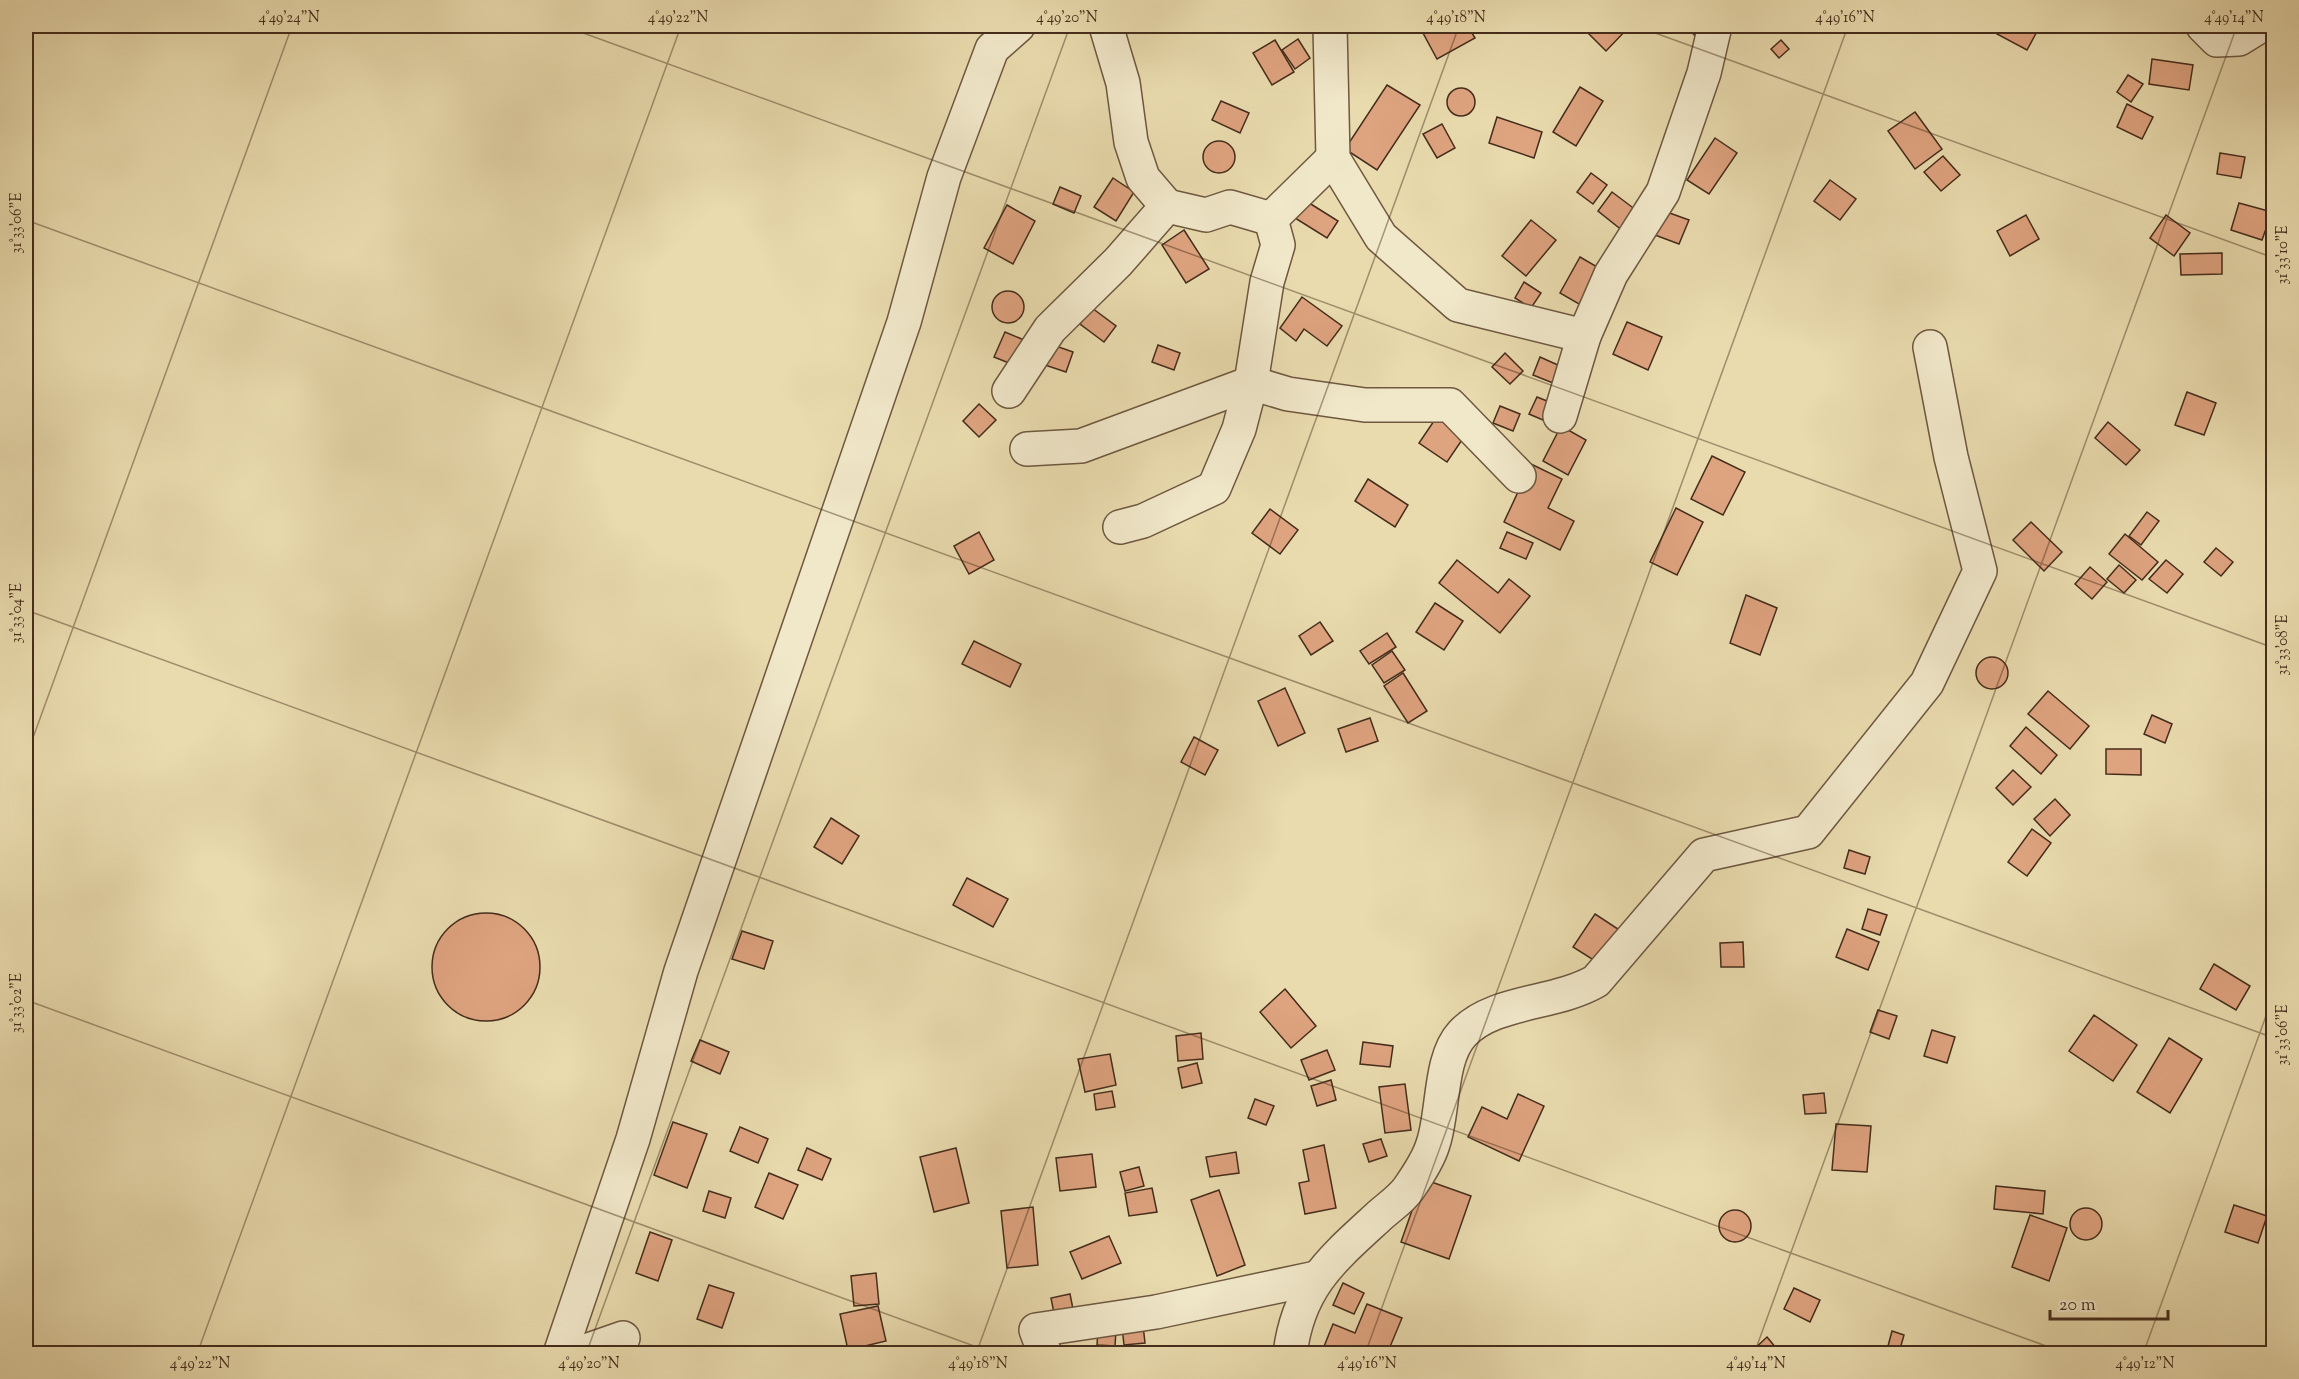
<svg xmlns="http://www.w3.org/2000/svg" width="2299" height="1379" font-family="'Sorts Mill Goudy',serif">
<rect width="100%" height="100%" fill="#e9dbae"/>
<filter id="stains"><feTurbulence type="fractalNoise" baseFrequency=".00333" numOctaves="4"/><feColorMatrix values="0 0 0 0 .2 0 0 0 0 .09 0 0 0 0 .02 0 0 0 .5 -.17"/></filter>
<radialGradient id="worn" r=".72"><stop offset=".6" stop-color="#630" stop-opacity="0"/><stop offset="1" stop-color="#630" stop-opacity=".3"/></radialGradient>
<g fill="#dea37f" stroke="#452c1b" stroke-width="1.5">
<path d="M1437 26H1468L1475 38 1437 59 1423 33Z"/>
<path d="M1589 26H1630L1606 51 1585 30Z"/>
<path d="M1686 26H1710L1697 38Z"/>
<path d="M2002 26H2040L2027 50 1997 34Z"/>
<path d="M1298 39 1310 58 1295 69 1282 50Z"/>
<path d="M1275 40 1294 72 1272 85 1253 53Z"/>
<path d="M1781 40 1789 49 1779 58 1771 49Z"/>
<path d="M2152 59 2193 65 2189 90 2149 84Z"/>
<path d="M2128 75 2143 84 2131 102 2117 92Z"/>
<path d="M1387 85 1420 105 1377 170 1345 149Z"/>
<path d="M1580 87 1603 101 1576 146 1553 132Z"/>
<circle cx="1461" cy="102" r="14"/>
<path d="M1221 101 1249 113 1240 133 1212 120Z"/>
<path d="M2127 104 2153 117 2142 139 2117 127Z"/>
<path d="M1915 112 1942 149 1915 169 1888 131Z"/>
<path d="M1497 117 1542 132 1534 158 1489 143Z"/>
<path d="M1442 124 1455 148 1437 158 1423 134Z"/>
<path d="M1715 138 1737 153 1709 194 1687 180Z"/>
<circle cx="1219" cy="157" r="16"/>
<path d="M2220 153 2245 157 2241 178 2217 174Z"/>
<path d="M1943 156 1960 175 1941 191 1924 172Z"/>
<path d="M1591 173 1607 185 1593 204 1577 192Z"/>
<path d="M1113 178 1134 192 1116 221 1094 207Z"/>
<path d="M1830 180 1856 199 1840 220 1814 201Z"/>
<path d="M1060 187 1081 196 1074 213 1053 204Z"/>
<path d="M1612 192 1644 216 1628 235 1598 211Z"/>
<path d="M1306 201 1338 221 1327 238 1295 218Z"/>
<path d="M2239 203 2272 212 2262 240 2231 230Z"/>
<path d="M1007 205 1035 221 1013 264 984 248Z"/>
<path d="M1664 211 1689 220 1679 244 1655 235Z"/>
<path d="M2026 215 2039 239 2010 256 1997 231Z"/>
<path d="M2166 215 2190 233 2174 256 2150 238Z"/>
<path d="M1531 220 1556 240 1526 276 1502 256Z"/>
<path d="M1184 230 1209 269 1186 283 1162 245Z"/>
<path d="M2222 253V274L2181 275 2180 254Z"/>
<path d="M1580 257 1599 268 1579 304 1560 293Z"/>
<path d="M1524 282 1541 293 1531 308 1515 298Z"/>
<circle cx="1008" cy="307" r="16"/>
<path d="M1302 297 1342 326 1327 346 1304 329 1296 341 1280 328Z"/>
<path d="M1092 308 1116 326 1104 342 1080 324Z"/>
<path d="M1627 322 1662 337 1648 370 1613 354Z"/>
<path d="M1005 332 1024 340 1014 365 994 357Z"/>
<path d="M1053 345 1073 352 1066 372 1045 365Z"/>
<path d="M1158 345 1180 353 1174 370 1152 362Z"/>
<path d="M1505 353 1523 371 1510 384 1492 367Z"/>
<path d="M1540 357 1560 366 1553 383 1533 375Z"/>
<path d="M2187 392 2216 403 2204 435 2175 425Z"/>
<path d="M1537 397 1557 405 1550 423 1529 414Z"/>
<path d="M979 404 996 420 979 437 963 421Z"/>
<path d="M1500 406 1520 414 1513 431 1493 423Z"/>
<path d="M1438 415 1466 434 1447 462 1419 443Z"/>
<path d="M2108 422 2140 450 2126 465 2095 438Z"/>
<path d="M1561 426 1586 440 1568 475 1543 461Z"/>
<path d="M1712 456 1745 472 1723 515 1691 499Z"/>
<path d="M1531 464 1562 479 1548 508 1574 521 1560 550 1504 522Z"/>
<path d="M1368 479 1408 505 1395 527 1355 501Z"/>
<path d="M1676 508 1703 522 1677 575 1650 562Z"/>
<path d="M1270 509 1298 530 1280 554 1252 533Z"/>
<path d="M2147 512 2159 521 2141 545 2129 536Z"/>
<path d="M2031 522 2062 552 2044 571 2013 540Z"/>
<path d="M979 532 994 560 969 574 954 546Z"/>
<path d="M1507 532 1533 543 1526 559 1500 548Z"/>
<path d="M2125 534 2158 562 2142 580 2109 554Z"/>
<path d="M2216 548 2233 562 2221 576 2204 562Z"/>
<path d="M1457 560 1498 593 1509 579 1530 596 1500 633 1439 583Z"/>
<path d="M2166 560 2183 574 2167 593 2149 579Z"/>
<path d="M2119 565 2136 580 2124 593 2107 579Z"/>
<path d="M2090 567 2107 582 2092 599 2075 584Z"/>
<path d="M1746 595 1777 608 1760 655 1730 643Z"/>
<path d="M1435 603 1463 621 1444 650 1416 632Z"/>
<path d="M1320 622 1333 641 1311 655 1299 636Z"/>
<path d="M1387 633 1396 647 1369 664 1360 651Z"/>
<path d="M974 641 1021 664 1010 687 962 664Z"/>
<path d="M1392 651 1405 670 1384 683 1372 665Z"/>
<circle cx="1992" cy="673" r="16"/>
<path d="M1403 673 1427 711 1408 723 1384 686Z"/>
<path d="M1285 688 1305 733 1278 746 1258 701Z"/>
<path d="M2048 691 2089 726 2070 749 2028 714Z"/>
<path d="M2152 715 2172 724 2165 743 2144 734Z"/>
<path d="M1370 718 1378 741 1346 752 1338 729Z"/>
<path d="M2026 727 2057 755 2041 774 2010 746Z"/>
<path d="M1194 737 1218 750 1205 775 1181 762Z"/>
<path d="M2106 749H2141V775L2106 774Z"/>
<path d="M2013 770 2031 787 2013 805 1996 788Z"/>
<path d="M2055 799 2070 815 2050 836 2034 819Z"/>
<path d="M831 818 859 836 842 864 814 847Z"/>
<path d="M2032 829 2051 843 2027 876 2008 862Z"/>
<path d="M1849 850 1870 857 1865 874 1844 868Z"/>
<path d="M967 878 1008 899 993 927 953 905Z"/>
<path d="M1868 909 1887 915 1880 935 1862 929Z"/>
<circle cx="486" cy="967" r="54"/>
<path d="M1595 914 1624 933 1603 966 1573 947Z"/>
<path d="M1847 929 1879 942 1868 970 1836 957Z"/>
<path d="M742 931 773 941 764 969 732 959Z"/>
<path d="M1743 942 1744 967H1721L1720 943Z"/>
<path d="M2214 964 2250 986 2236 1010 2200 989Z"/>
<path d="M1285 989 1316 1026 1291 1048 1260 1012Z"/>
<path d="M1878 1010 1897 1016 1889 1039 1870 1032Z"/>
<path d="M2094 1015 2137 1045 2113 1081 2069 1051Z"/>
<path d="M1932 1030 1955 1037 1947 1063 1924 1056Z"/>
<path d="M1201 1033 1203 1059 1178 1061 1176 1036Z"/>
<path d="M2169 1038 2202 1059 2170 1113 2137 1092Z"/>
<path d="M700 1040 729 1052 720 1074 691 1061Z"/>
<path d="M1363 1042 1393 1046 1390 1067 1360 1064Z"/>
<path d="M1327 1050 1335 1070 1309 1080 1301 1060Z"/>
<path d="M1110 1054 1116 1085 1085 1092 1078 1059Z"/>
<path d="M1197 1063 1202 1083 1182 1088 1178 1068Z"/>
<path d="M1331 1080 1336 1100 1317 1106 1311 1086Z"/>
<path d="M1405 1084 1411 1130 1385 1133 1379 1087Z"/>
<path d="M1112 1091 1115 1107 1096 1110 1094 1094Z"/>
<path d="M1824 1093 1826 1113 1805 1114 1803 1095Z"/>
<path d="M1518 1094 1544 1106 1519 1161 1468 1137 1482 1107 1507 1119Z"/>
<path d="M1255 1099 1274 1106 1266 1125 1248 1118Z"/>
<path d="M673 1122 707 1134 687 1188 654 1175Z"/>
<path d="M1836 1124 1871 1126 1867 1172 1832 1170Z"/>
<path d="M740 1127 768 1139 758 1163 730 1151Z"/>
<path d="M1381 1139 1387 1156 1369 1162 1363 1144Z"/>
<path d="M1324 1145 1336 1208 1305 1214 1299 1183 1309 1181 1303 1150Z"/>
<path d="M807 1148 831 1159 822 1180 798 1170Z"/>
<path d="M956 1148 969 1203 934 1212 920 1157Z"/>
<path d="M1236 1152 1239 1173 1210 1177 1206 1157Z"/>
<path d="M1092 1154 1096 1187 1060 1191 1056 1158Z"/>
<path d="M1139 1167 1144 1186 1125 1191 1120 1172Z"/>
<path d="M769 1173 798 1185 783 1219 755 1207Z"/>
<path d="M1423 1179 1471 1196 1449 1259 1401 1242Z"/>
<path d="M1996 1186 2045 1191 2043 1214 1994 1209Z"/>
<path d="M1152 1188 1157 1212 1129 1216 1125 1193Z"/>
<path d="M1219 1190 1245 1265 1217 1276 1191 1200Z"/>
<path d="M709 1191 731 1198 725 1218 703 1211Z"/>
<path d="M2234 1205 2267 1216 2258 1243 2225 1232Z"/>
<path d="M1033 1207 1038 1265 1007 1268 1001 1211Z"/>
<circle cx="2086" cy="1224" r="16"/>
<circle cx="1735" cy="1226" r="16"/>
<path d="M2030 1215 2067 1228 2049 1281 2012 1267Z"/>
<path d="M650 1232 672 1240 658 1281 636 1273Z"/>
<path d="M1109 1236 1121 1263 1082 1279 1070 1252Z"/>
<path d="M876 1273 879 1304 854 1306 851 1276Z"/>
<path d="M1343 1283 1364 1293 1354 1314 1333 1305Z"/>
<path d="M709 1285 734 1293 722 1328 697 1319Z"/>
<path d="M1794 1288 1820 1300 1810 1322 1784 1309Z"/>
<path d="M1070 1294 1074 1314 1055 1318 1051 1298Z"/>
<path d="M1367 1304 1402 1318 1387 1354H1321L1333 1324 1355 1333Z"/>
<path d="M878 1306 886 1341 848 1350 840 1314Z"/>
<path d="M1143 1325 1145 1343 1124 1345 1122 1327Z"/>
<path d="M1098 1329 1116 1330 1115 1346 1097 1345Z"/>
<path d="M1892 1331 1904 1335 1900 1349 1888 1346Z"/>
<path d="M1767 1337 1781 1354H1749Z"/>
</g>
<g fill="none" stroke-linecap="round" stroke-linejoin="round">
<defs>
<g id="minor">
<path d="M1106 26 1123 83 1131 142 1143 178 1167 206"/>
<path d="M1330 26 1333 158 1381 237 1458 305 1584 336"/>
<path d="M2203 26 2217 40 2239 39 2260 26"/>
<path d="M1009 391 1050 329 1118 262 1167 206 1206 215 1230 207 1271 219"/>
<path d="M1560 416 1584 336 1611 274 1663 192 1704 73 1715 26"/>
<path d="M1027 449 1081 446 1251 383 1288 394 1365 405H1450L1519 476"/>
<path d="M1120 527 1143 521 1214 488 1239 429 1251 383 1267 282 1278 245 1271 219 1333 158"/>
<path d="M560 1354 633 1139 681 971 904 322 944 177 992 49 1018 26"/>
<path d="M577 1354 623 1338"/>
<path d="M1045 1354 1036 1330 1156 1312 1316 1278"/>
<path d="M1290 1354C1298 1288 1330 1261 1376 1219 1386 1209 1401 1200 1409 1188 1418 1175 1429 1158 1433 1144 1444 1112 1439 1059 1462 1034 1493 1000 1555 1005 1596 981L1704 855 1808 832 1927 683 1980 571 1951 457 1930 347"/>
</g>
</defs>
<use href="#minor" stroke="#6e5840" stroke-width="36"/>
<use href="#minor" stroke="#f1e8ca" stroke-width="33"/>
</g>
<path fill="none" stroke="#452c1b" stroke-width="1.5" stroke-opacity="0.45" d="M564 26 2274 648M1636 26 2274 258M26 220 2274 1038M26 610 2068 1354M26 757 292 26M26 1000 996 1354M197 1354 681 26M586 1354 1070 26M976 1354 1459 26M1365 1354 1848 26M1754 1354 2237 26M2143 1354 2274 994"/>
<rect width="2299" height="1379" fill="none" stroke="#e9dbae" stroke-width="66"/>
<path d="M2050 1310v9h118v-9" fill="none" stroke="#452c1b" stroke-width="3"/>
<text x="2059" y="1310" font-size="18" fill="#452c1b" stroke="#f1e8ca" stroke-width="4.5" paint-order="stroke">20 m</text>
<rect x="33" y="33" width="2233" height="1313" fill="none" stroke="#452c1b" stroke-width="2"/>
<g font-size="15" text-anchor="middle" fill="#452c1b">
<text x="289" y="22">4°49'24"N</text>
<text x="678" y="22">4°49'22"N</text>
<text x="1067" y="22">4°49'20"N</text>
<text x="1456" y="22">4°49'18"N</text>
<text x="1845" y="22">4°49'16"N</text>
<text x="2234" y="22">4°49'14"N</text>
<text transform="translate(16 223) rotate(-90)" y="5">31°33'06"E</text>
<text transform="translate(2282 255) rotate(-90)" y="5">31°33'10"E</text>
<text transform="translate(16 613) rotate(-90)" y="5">31°33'04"E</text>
<text transform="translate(2282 645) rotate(-90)" y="5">31°33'08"E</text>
<text transform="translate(16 1003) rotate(-90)" y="5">31°33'02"E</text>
<text transform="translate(2282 1035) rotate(-90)" y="5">31°33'06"E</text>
<text x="200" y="1368">4°49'22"N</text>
<text x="589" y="1368">4°49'20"N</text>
<text x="978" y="1368">4°49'18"N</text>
<text x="1367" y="1368">4°49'16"N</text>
<text x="1756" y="1368">4°49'14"N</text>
<text x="2145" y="1368">4°49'12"N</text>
</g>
<rect width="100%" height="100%" filter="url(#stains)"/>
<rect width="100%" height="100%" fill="url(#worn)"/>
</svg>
